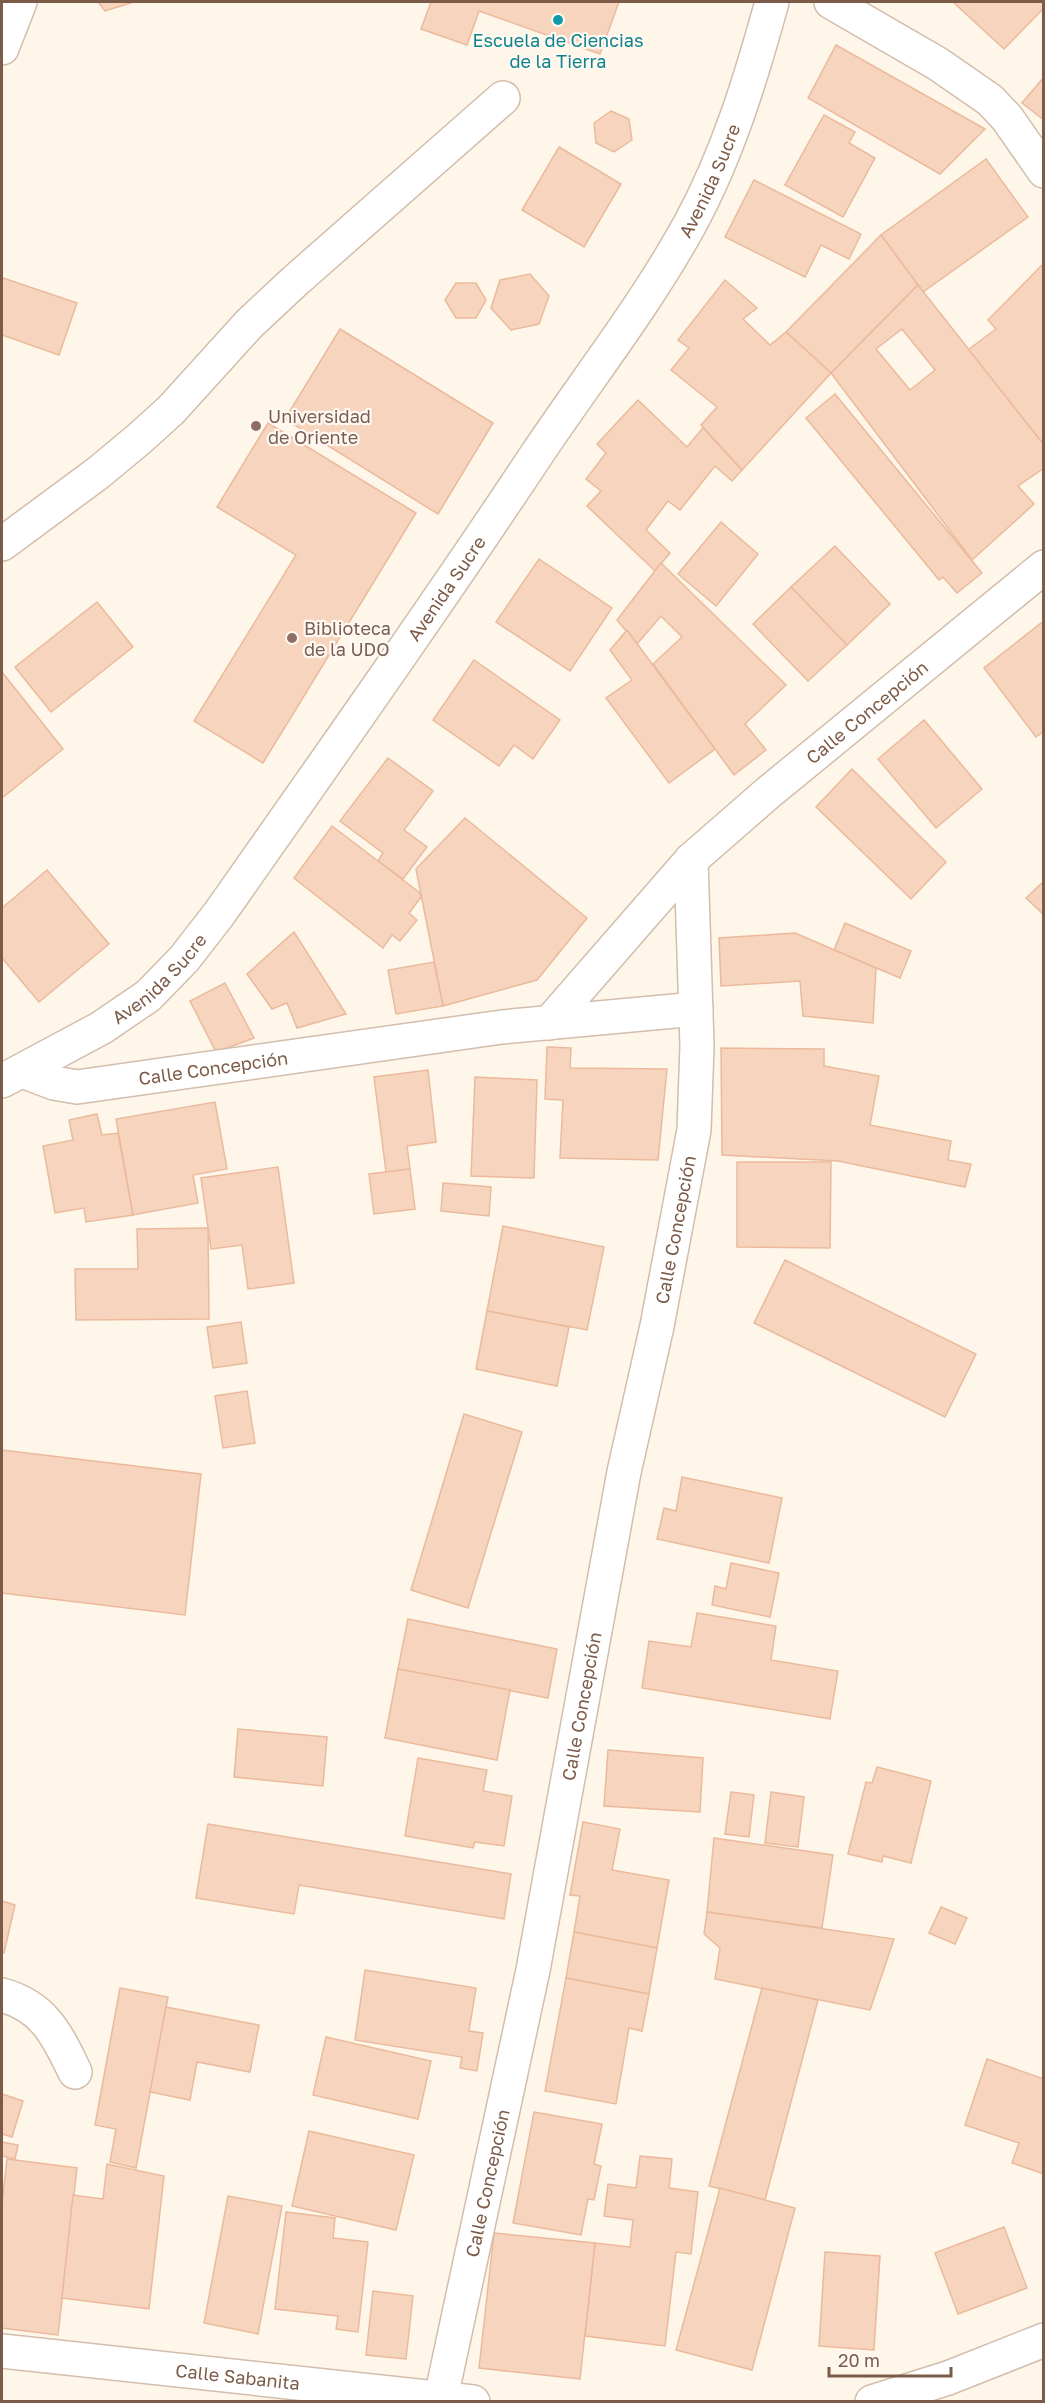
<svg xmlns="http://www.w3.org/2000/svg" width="1045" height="2403" font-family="'Golos Text',sans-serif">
<rect width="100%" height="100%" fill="#fef6e9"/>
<g fill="#f7d4bd" stroke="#ebba9c" stroke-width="1.5" fill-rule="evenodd">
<path d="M98 2H134L105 11Z"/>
<path d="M431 2H619L600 54 479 11 467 45 421 29Z"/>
<path d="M953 2H1044V8L1004 49Z"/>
<path d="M836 45 985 129 940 174 808 98Z"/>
<path d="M1044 77V120L1022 103Z"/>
<path d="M611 111 629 119 632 140 614 152 596 143 594 123Z"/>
<path d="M824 115 855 132 849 143 875 158 843 217 785 185Z"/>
<path d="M559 147 621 184 584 247 522 210Z"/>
<path d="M986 159 1028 217 923 292 881 235Z"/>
<path d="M754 180 861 234 849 259 821 245 805 277 725 237Z"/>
<path d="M881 235 918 285 831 373 786 332Z"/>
<path d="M1044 263V445L968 350 996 329 988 320Z"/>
<path d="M530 274 549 296 539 324 511 330 491 308 500 280Z"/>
<path d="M3 278 77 303 59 355 2 335V283Z"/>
<path d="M725 280 757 308 743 319 770 345 786 332 831 373 742 470 701 425 717 407 671 370 689 348 678 340Z"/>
<path d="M456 283H476L486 300 476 318H456L445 300Z"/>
<path d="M918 285 1044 445V468L1018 486 1034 504 972 560 831 373ZM902 329 935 370 910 390 876 349Z"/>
<path d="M340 329 493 423 438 514 285 419Z"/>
<path d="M835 394 982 573 957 593 943 577 939 580 806 418Z"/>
<path d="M638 400 687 447 703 428 742 470 732 481 715 466 680 510 668 501 646 530 670 553 655 571 587 506 601 491 586 479 606 453 597 444Z"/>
<path d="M268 423 416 513 263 763 194 721 296 555 217 507Z"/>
<path d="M721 522 758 554 716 606 678 574Z"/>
<path d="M835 546 890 604 847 645 791 587Z"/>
<path d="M539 559 612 608 570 671 496 622Z"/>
<path d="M661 563 786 685 745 724 766 750 734 775 653 664 682 637 661 616 637 644 617 620Z"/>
<path d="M791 587 847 645 808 681 753 624Z"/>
<path d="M97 602 133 647 51 712 15 667Z"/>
<path d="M1041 623 1044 626V731L1036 737 984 668Z"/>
<path d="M627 630 715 749 669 783 606 698 632 680 610 650Z"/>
<path d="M474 660 560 720 533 759 514 745 499 766 433 720Z"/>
<path d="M2 672 63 749 2 798Z"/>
<path d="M924 720 982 789 936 828 878 759Z"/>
<path d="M388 758 433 791 404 830 427 847 403 879 378 861 383 853 340 821Z"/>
<path d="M852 769 946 862 911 899 816 807Z"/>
<path d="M465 818 587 918 537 980 443 1006 416 869Z"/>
<path d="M332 826 420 893 421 897 409 913 417 920 400 941 392 935 383 948 294 878Z"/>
<path d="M47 870 109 944 39 1002 2 958V908Z"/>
<path d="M1043 882H1044V915L1026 898Z"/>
<path d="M845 923 911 951 900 978 834 950Z"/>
<path d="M294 932 346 1014 297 1028 287 1003 272 1009 247 974Z"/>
<path d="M795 933 876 968 873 1023 803 1016 800 981 721 986 719 938Z"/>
<path d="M434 962 443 1006 396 1014 388 970Z"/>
<path d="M225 983 254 1038 216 1052 190 1001Z"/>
<path d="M547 1047 571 1048 570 1068 667 1069 658 1160 560 1158 563 1100 545 1099Z"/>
<path d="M721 1048 824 1049V1066L879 1076 870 1125 951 1141 948 1160 971 1164 965 1187 838 1161 722 1155Z"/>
<path d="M428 1070 436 1142 407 1146 410 1169 386 1172 374 1077Z"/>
<path d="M475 1077 537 1080 534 1178 471 1176Z"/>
<path d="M215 1102 227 1169 193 1175 198 1203 133 1215 116 1119Z"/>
<path d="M97 1114 102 1135 118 1133 133 1215 86 1222 84 1208 55 1213 43 1146 73 1140 69 1120Z"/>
<path d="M737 1162H831L830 1248 737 1247Z"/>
<path d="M278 1167 294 1283 248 1289 242 1245 211 1249 201 1178Z"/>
<path d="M410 1169 415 1209 374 1214 369 1174Z"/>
<path d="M443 1183 491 1187 489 1216 441 1211Z"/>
<path d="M503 1226 604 1247 587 1330 487 1311Z"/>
<path d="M208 1228 209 1319 76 1320 75 1269H138L137 1229Z"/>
<path d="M785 1260 976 1354 945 1417 754 1323Z"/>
<path d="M487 1311 569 1327 557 1386 476 1369Z"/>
<path d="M241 1322 247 1363 213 1368 207 1327Z"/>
<path d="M247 1391 255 1443 223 1448 215 1396Z"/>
<path d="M464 1414 522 1432 468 1608 411 1590Z"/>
<path d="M2 1450 201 1474 185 1615 2 1593Z"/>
<path d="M682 1477 782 1498 769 1563 657 1539 664 1508 676 1511Z"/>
<path d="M731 1563 779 1573 770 1617 712 1605 715 1586 726 1589Z"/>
<path d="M697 1613 776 1626 771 1660 838 1671 830 1719 642 1688 649 1641 691 1647Z"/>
<path d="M408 1619 557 1649 548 1698 398 1669Z"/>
<path d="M398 1669 510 1690 497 1760 385 1738Z"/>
<path d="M238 1729 327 1737 323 1786 234 1777Z"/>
<path d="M608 1750 703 1758 700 1812 604 1806Z"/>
<path d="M418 1758 487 1770 483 1791 512 1796 504 1846 475 1842 473 1848 405 1836Z"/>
<path d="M877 1767 931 1781 911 1863 883 1856 882 1862 848 1854 866 1782 872 1783Z"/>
<path d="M731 1792 754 1795 749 1837 725 1834Z"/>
<path d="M771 1792 804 1797 798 1847 765 1843Z"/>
<path d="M583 1822 620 1829 612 1870 669 1880 657 1948 574 1932 580 1896 570 1895Z"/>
<path d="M208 1824 511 1874 504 1919 299 1885 294 1914 196 1898Z"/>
<path d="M714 1838 833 1855 822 1928 707 1912Z"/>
<path d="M2 1901 15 1905 4 1953H2Z"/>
<path d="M941 1907 967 1918 955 1944 929 1933Z"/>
<path d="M707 1912 894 1939 870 2010 715 1979 720 1948 704 1934Z"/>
<path d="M574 1932 657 1948 649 1994 566 1978Z"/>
<path d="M365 1970 476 1988 469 2031 483 2033 477 2071 460 2068 462 2057 355 2040Z"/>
<path d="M566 1978 649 1994 642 2031 629 2028 616 2104 545 2091Z"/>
<path d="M120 1988 168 1997 136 2168 110 2162 116 2129 95 2125Z"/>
<path d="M762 1988 818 2000 765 2200 709 2186Z"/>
<path d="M166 2007 259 2025 250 2072 197 2062 190 2100 150 2092Z"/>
<path d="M326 2037 431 2061 418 2119 313 2095Z"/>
<path d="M987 2059 1044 2079V2174L1012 2163 1019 2143 965 2125Z"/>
<path d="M2 2094 23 2101 12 2137 2 2134Z"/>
<path d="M534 2112 602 2124 594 2164 601 2166 594 2200 588 2199 581 2235 513 2223Z"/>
<path d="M309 2131 414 2155 396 2230 292 2206Z"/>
<path d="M2 2142 18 2145 15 2159 2 2156Z"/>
<path d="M640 2156 672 2159 669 2188 698 2192 691 2254 676 2252 665 2346 585 2336 595 2243 630 2247 633 2220 604 2216 608 2184 636 2188Z"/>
<path d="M7 2159 77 2168 58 2335 2 2328V2204Z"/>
<path d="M107 2164 164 2176 149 2309 62 2298 73 2195 103 2199Z"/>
<path d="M720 2188 795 2208 752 2370 676 2350Z"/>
<path d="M228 2196 282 2206 258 2334 204 2323Z"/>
<path d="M286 2212 335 2218 333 2238 368 2242 358 2332 336 2329 338 2316 275 2309Z"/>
<path d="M1004 2227 1027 2288 958 2314 935 2253Z"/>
<path d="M494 2233 595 2243 580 2379 479 2368Z"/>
<path d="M825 2252 880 2256 874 2350 819 2346Z"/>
<path d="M373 2291 413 2296 406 2359 366 2355Z"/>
</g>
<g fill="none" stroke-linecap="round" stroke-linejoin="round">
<defs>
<g id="minor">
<path d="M831 2 938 64 990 100 1007 118 1044 171"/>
<path d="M2 48 20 2"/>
<path d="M2 544 98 473 139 439 171 410 249 324 295 281 503 98"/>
<path id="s1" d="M549 1023 691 860 769 792 1044 567"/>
<path id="s2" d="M22 1071 54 1083 77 1087 502 1027 696 1009"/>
<path id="s3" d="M2 1081 101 1028 148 996 184 959 219 914C325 763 432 612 535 457 587 379 645 306 690 224 728 154 751 78 772 2"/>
<path d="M2 1995C45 2007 57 2035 75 2072"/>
<path id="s4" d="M2 2351 473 2402"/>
<path id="s5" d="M440 2402 533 1970 624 1472 657 1326 694 1130 697 1046 691 860"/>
<path d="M872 2402 948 2378 1044 2340"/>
</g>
</defs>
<use href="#minor" stroke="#d3bdac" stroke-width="36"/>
<use href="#minor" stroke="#fff" stroke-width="33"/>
</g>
<circle fill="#0f9aa8" stroke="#fff9f1" stroke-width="2" cx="558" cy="20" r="6"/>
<g fill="#8d6e63" stroke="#fff9f1" stroke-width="2">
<circle cx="256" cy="426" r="6"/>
<circle cx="292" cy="638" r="6"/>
</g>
<g text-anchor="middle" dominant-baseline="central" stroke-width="4.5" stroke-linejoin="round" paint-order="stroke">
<g font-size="18" fill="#0d838f" stroke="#fff9f1">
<text x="558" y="40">Escuela de Ciencias<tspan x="558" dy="21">de la Tierra</tspan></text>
</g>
<g font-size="18" fill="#7c5b48" stroke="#fff9f1">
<text stroke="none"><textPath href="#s3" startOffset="1161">Avenida Sucre</textPath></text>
<text stroke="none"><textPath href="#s3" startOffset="675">Avenida Sucre</textPath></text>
<text stroke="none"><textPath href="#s1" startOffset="446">Calle Concepción</textPath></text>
<text stroke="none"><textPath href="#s3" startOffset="189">Avenida Sucre</textPath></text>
<text stroke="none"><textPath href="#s2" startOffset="195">Calle Concepción</textPath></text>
<text stroke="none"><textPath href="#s5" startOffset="1196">Calle Concepción</textPath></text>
<text stroke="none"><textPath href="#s5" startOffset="710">Calle Concepción</textPath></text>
<text stroke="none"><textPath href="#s5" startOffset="224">Calle Concepción</textPath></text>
<text stroke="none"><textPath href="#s4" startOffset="237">Calle Sabanita</textPath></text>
</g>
<g font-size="18" fill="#785e54" stroke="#fff9f1" text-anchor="start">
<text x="268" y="416">Universidad<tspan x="268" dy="21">de Oriente</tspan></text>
<text x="304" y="628">Biblioteca<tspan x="304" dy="21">de la UDO</tspan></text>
</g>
</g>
<rect width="1045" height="2403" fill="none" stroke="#7c5b48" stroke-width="6"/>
<path d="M829 2367v9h122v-9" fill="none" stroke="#7c5b48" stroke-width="3"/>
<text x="838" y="2367" font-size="18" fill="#7c5b48" stroke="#fff9f1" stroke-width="4.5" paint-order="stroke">20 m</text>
</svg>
